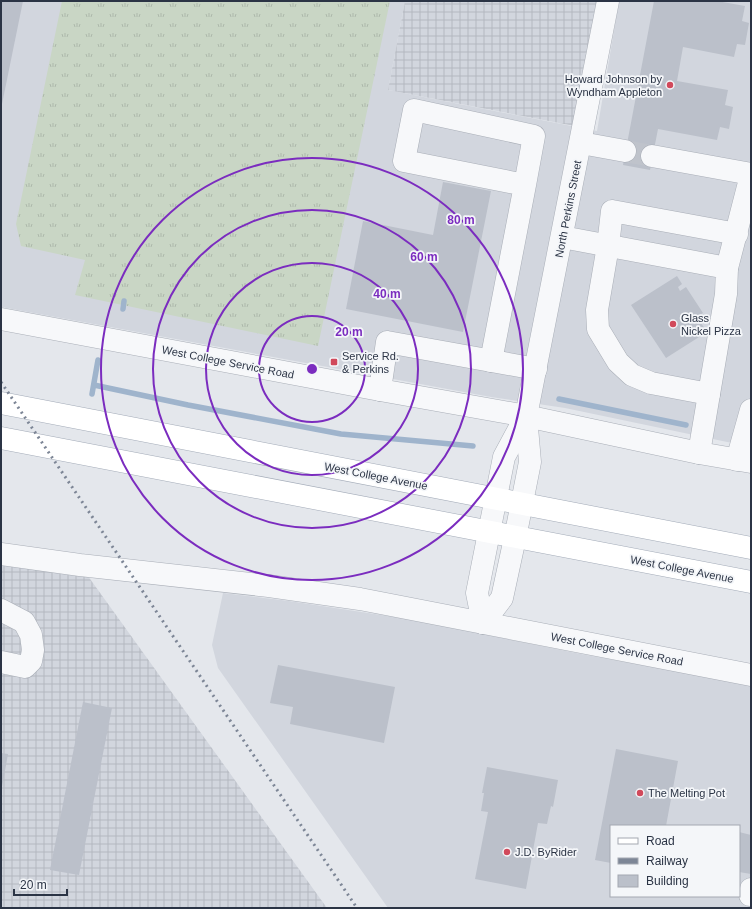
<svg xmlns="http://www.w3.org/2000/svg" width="752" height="909" font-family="Arial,sans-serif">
<defs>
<pattern id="industrial-grid" width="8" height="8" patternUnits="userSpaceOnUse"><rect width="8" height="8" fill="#d2d6de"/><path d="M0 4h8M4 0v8" fill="none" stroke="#b4b8c0"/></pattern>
<pattern id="grass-tufts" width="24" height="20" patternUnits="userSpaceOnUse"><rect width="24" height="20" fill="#c9d6c5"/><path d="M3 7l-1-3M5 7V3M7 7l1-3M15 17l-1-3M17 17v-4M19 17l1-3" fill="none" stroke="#adb8ab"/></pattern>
</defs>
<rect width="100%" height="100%" fill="#e4e7ec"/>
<g fill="#d2d6de" fill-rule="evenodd">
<path d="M1 1H405L388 90 597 131 619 1H751V447L565 408 491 397 1 307Z"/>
<path d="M223 593 289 601 414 620 581 654 751 685V908H388L218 668 212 645ZM611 826H739V896H611Z"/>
</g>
<g fill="url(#industrial-grid)">
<path d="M405 1H609L585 128 388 90Z"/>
<path d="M1 554 80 565 327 908H1Z"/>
</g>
<path fill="url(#grass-tufts)" d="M62 1H390L318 346 75 295 85 260 21 246 16 224Z"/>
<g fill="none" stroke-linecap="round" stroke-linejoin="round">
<g stroke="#9fb4cc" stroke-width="5.5">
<path d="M123 309 124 301"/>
<path d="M94 385 188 405 341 434 473 446"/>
<path d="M92 394 98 360"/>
<path d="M559 399 686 425"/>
</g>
</g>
<g fill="#bbc0ca">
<path d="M1 1H23L2 104H1Z"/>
<path d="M654 1H717L745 6 742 21 749 23 745 45 737 44 734 57 683 47 677 81 728 90 725 105 733 107 729 129 720 127 717 140 658 129 650 170 623 165Z"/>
<path d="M443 182 491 191 463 332 346 309 363 221 433 235Z"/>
<path d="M677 276 682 284 678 287 680 291 686 287 703 313 697 317 707 332 666 358 631 305Z"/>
<path d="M278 665 395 687 384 743 290 724 293 707 270 703Z"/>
<path d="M83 702 112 708 79 875 50 870Z"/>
<path d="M616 749 678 761 666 826H611V863L595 860Z"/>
<path d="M1 753 8 754 2 787H1Z"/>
<path d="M487 767 558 780 553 807 551 806 547 824 538 823 526 889 475 879 488 812 481 811 484 793H482Z"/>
<path d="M739 832 751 835V874L739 872Z"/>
</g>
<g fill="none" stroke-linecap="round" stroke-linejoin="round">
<path stroke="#bfc3cb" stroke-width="22" stroke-dasharray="22 11" stroke-linecap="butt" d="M625 151 652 156"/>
<defs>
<g id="minor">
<path d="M581 143 625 151"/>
<path d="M652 156 751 174"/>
<path d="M562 237 727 268 726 294 699 453"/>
<path d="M727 268 751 175"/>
<path d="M1 319 380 390 526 416 699 453 751 462"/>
<path d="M491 361 525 185 404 161 414 110 534 136 525 185"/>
<path d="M380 390 387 342 536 369"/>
<path d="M709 394 651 383 632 375 618 362 598 329 597 310 608 246 612 211 737 234"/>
<path d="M737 460 751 410"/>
<path d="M1 554 80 565 269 586 360 599 751 675"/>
<path d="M1 610 24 622 31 635 33 650 31 661 25 667 1 662"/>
<path d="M483 623 477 593 504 457 526 416 608 1"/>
<path d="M483 623 502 598 515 538 530 462 526 416"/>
<path d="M750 895 751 889"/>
</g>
<g id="major">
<path d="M1 403 751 548"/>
<path d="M1 438 751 582"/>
</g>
</defs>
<use href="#minor" stroke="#a9aeb7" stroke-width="23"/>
<use href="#major" stroke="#a3abb8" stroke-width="23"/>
<use href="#minor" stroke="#f7f8fa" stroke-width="22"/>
<use href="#major" stroke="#fff" stroke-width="22"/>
<path stroke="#7d8696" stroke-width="3" stroke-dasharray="2 4" stroke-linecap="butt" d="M1 382 357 908"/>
</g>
<g fill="none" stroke="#7b2cbf" stroke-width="2">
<circle cx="312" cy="369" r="53"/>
<circle cx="312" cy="369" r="106"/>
<circle cx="312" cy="369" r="159"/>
<circle cx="312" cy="369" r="211"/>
</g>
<g fill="#d1495b" stroke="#f4f6f9" stroke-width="1.5">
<circle cx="670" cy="85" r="4"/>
<circle cx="673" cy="324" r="4"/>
<rect x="330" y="358" width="8" height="8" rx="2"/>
<circle cx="640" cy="793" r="4"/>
<circle cx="507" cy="852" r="4"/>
</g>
<g text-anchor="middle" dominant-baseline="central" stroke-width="3.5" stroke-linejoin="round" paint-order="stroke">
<g font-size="11" fill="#2b3445" stroke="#f4f6f9" text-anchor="start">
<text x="662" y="79" text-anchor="end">Howard Johnson by<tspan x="662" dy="13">Wyndham Appleton</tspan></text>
<text x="681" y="318">Glass<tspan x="681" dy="13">Nickel Pizza</tspan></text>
<text x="342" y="356">Service Rd.<tspan x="342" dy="13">&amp; Perkins</tspan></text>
<text x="648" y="793">The Melting Pot</text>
<text x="515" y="852">J.D. ByRider</text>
</g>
<g font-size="11" fill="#2b3445" stroke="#f4f6f9">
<text transform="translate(568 209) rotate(-79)">North Perkins Street</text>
<text transform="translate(228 362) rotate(11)">West College Service Road</text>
<text transform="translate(376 476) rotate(11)">West College Avenue</text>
<text transform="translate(682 569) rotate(11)">West College Avenue</text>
<text transform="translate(617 649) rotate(11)">West College Service Road</text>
</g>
</g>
<circle cx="312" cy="369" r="6" fill="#7b2cbf" stroke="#f4f6f9" stroke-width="2"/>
<g font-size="12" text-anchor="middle" font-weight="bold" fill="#7b2cbf" stroke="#f4f6f9" stroke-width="3.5" stroke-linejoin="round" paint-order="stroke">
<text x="461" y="224">80 m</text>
<text x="424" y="261">60 m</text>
<text x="387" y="298">40 m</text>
<text x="349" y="336">20 m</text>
</g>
<rect width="752" height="909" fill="none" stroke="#2b3445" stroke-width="4"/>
<rect x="610" y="825" width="130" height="72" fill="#f4f6f9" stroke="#a4a8b1"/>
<rect x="618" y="838" width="20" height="6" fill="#ffffff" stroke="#a4a8b1"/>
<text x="646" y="845" font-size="12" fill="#2b3445">Road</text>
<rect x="618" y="858" width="20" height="6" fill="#7d8696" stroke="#a4a8b1"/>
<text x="646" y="865" font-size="12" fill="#2b3445">Railway</text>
<rect x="618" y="875" width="20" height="12" fill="#bbc0ca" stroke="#a4a8b1"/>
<text x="646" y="885" font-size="12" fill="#2b3445">Building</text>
<path d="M14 889v6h53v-6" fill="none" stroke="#2b3445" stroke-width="2"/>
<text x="20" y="889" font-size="12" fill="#2b3445" stroke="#f4f6f9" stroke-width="3" paint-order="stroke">20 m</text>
</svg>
